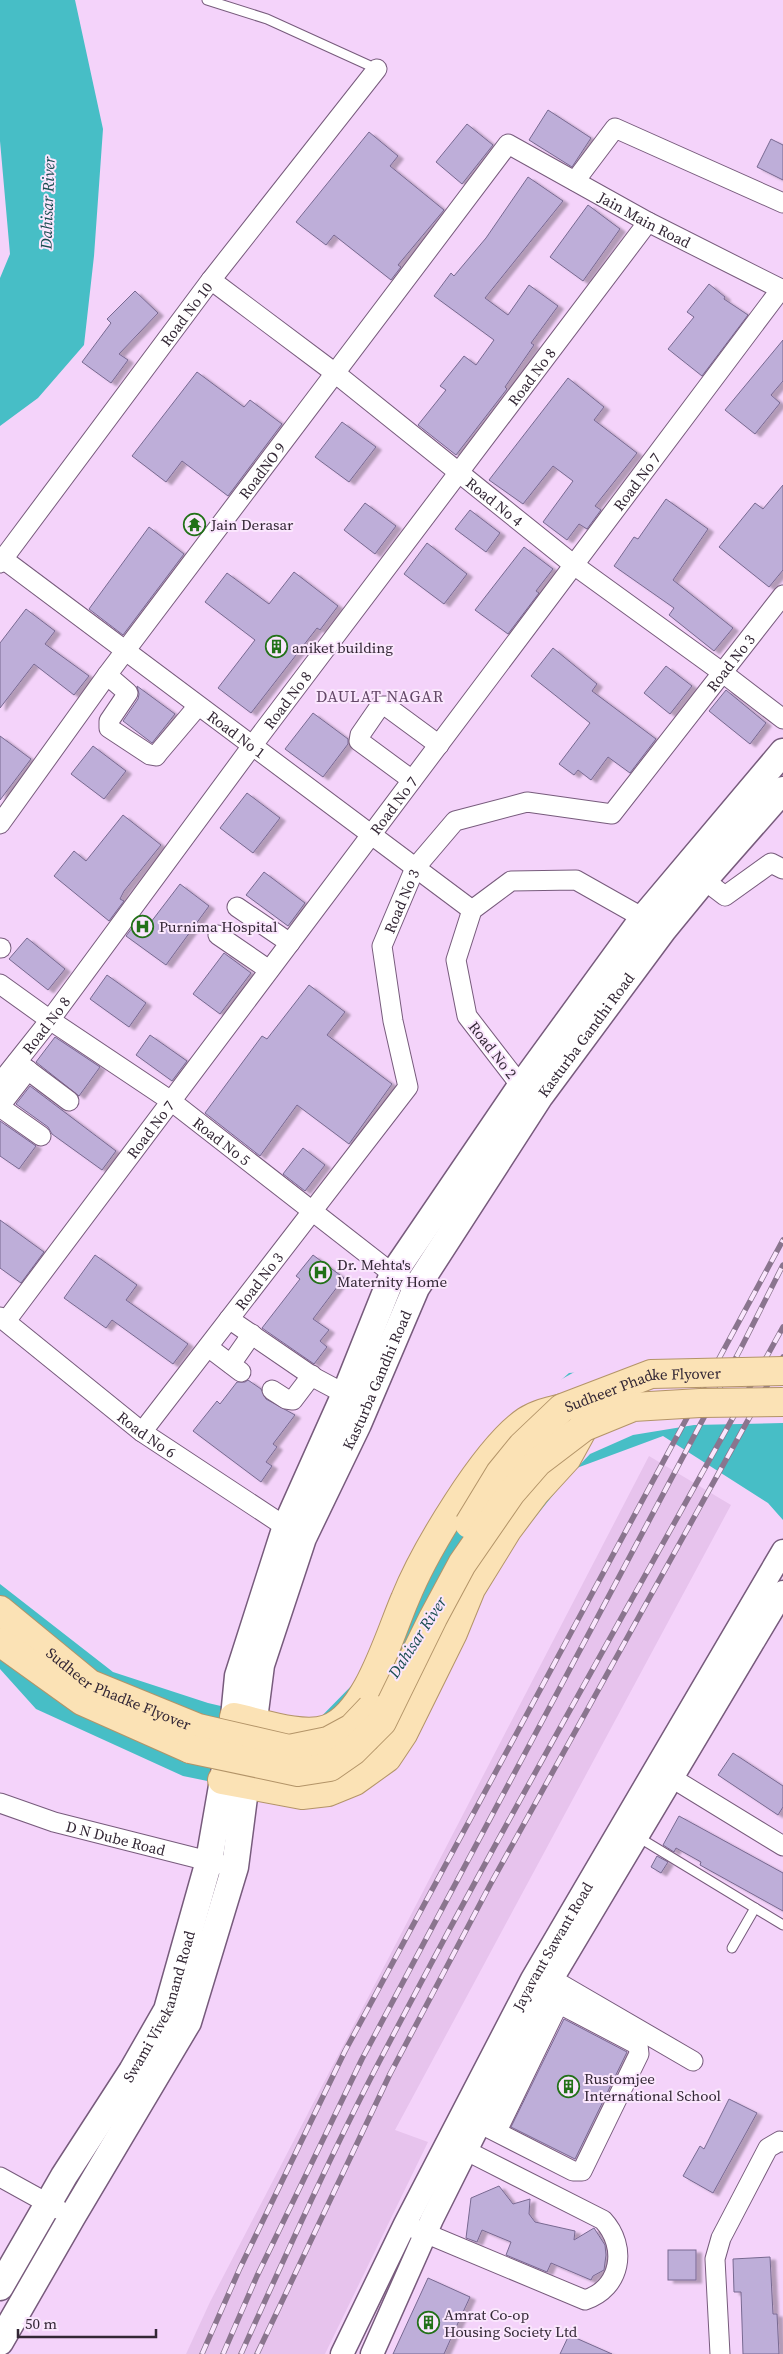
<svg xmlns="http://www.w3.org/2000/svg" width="783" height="2354" font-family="'Source Serif 4',serif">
<defs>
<filter id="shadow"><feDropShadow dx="5.5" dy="3" stdDeviation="1" flood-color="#0004"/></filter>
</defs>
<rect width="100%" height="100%" fill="#f4d3fa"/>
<path fill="#e7c3ed" d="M649 1456 731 1505 395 2130 428 2142 325 2354H186L210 2302Z"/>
<g fill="#47bec6">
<path d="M0 0H75L103 129 94 256 84 345 38 398 0 426V278L10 254 0 141Z"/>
<path d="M697 1363 783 1403V1520L768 1503 663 1436 574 1469 520 1536 463 1630 408 1749 338 1804 281 1796 183 1776 36 1709 0 1669V1584L113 1672 208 1703 311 1727 359 1678 399 1577 486 1447 569 1373Z"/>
</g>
<path fill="#f4d3fa" d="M697 1360 783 1400V1423L694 1425 633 1435 590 1454 551 1495 509 1423 553 1384 578 1370Z"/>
<g fill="#beaed9" stroke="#786991" filter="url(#shadow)">
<path d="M548 110 591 138 572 167 529 140Z"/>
<path d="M467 124 493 145 462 184 436 162Z"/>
<path d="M369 132 398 156 390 166 444 210 398 265 401 267 391 280 334 235 326 245 296 222Z"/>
<path d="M771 139 783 145V180L757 167Z"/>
<path d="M528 177 563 201 485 298 508 315 529 285 558 306 531 343 534 345 505 387 507 389 456 455 418 425 446 390 440 386 464 356 476 365 494 340 434 296 451 273 454 276 486 238Z"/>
<path d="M588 205 620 229 583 281 550 257Z"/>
<path d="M709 284 725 297 724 299 748 315 702 376 668 349 694 317 687 312Z"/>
<path d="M135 291 158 313 119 354 128 360 111 383 82 362 111 323 107 319Z"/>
<path d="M783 340V381L771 395 780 403 755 434 725 410Z"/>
<path d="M197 372 244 407 250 400 282 424 228 496 182 461 166 482 132 456Z"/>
<path d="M568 378 604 407 594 420 637 453 595 506 601 510 587 529 579 524 567 540 543 522 573 481 553 466 523 504 489 480Z"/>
<path d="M342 422 376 447 349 482 315 457Z"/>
<path d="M783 485V570L769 587 719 547 755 503 763 509Z"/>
<path d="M666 499 708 529 673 580 733 628 714 651 669 615 674 608 614 566 634 537 638 539Z"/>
<path d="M365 503 396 526 375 554 344 530Z"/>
<path d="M470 510 500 533 486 552 455 529Z"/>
<path d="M149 527 184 554 123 635 89 609Z"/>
<path d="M427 543 467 574 444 604 404 574Z"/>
<path d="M524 547 553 569 536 591 539 593 508 634 475 610Z"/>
<path d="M294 572 338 606 320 630 317 628 251 713 218 688 255 640 205 602 227 573 269 604Z"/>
<path d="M26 609 55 631 45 644 89 676 74 695 34 664 0 708V643Z"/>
<path d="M553 648 597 684 592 691 656 739 630 773 608 757 591 780 578 770 574 775 559 764 590 723 531 676Z"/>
<path d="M666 666 692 686 670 714 644 693Z"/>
<path d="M137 686 175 714 152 743 123 721 138 699 139 694Z"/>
<path d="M726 690 766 723 750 744 709 711Z"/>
<path d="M313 713 348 739V744L323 777 285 749Z"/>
<path d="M0 736 31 759 0 800Z"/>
<path d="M93 746 126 771 104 799 71 774Z"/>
<path d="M247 793 280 818 253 853 220 828Z"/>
<path d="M123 815 161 845 124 891 120 899 124 901 109 921 54 876 74 851 86 861Z"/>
<path d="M264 872 305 903 288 926 246 895Z"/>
<path d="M180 884 209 906 166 965 126 936 142 915 151 922Z"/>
<path d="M27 938 65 969 48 990 9 959Z"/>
<path d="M224 953 251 973 220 1014 193 994Z"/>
<path d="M107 975 146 1003 129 1027 90 999Z"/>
<path d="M309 985 345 1012 327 1035 392 1084 349 1144 297 1105 260 1156 205 1113 262 1036 267 1039Z"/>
<path d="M150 1035 187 1061 172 1081 136 1055Z"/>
<path d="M55 1037 100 1067 79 1096 36 1062Z"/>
<path d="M30 1086 116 1151 102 1170 52 1134 48 1127 16 1104Z"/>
<path d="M0 1121 36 1146 19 1169 0 1156Z"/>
<path d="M303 1148 325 1165 305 1191 283 1174Z"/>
<path d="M0 1220 44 1252 21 1283 0 1268Z"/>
<path d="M95 1255 137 1285 126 1300 188 1344 173 1364 112 1320 106 1328 64 1298Z"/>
<path d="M313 1255 344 1278 313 1319 329 1330 320 1341 327 1347 314 1364 262 1328 300 1279 296 1276Z"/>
<path d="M248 1380 261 1389 266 1399 295 1415 273 1444 277 1447 266 1462 272 1466 261 1482 193 1431 217 1401 220 1404 237 1382H245Z"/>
<path d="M733 1753 783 1786V1807L778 1815 718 1775Z"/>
<path d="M679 1816 783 1873V1911L700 1865 701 1862 676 1848 674 1852 663 1845Z"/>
<path d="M657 1856 668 1862 661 1873 651 1867Z"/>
<path d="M564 2019 627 2052 575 2159 511 2127Z"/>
<path d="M729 2099 757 2113 713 2193 683 2176 700 2146 704 2149Z"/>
<path d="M499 2186 513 2204 530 2199 529 2214 535 2222 575 2231 574 2240 594 2228 605 2245 606 2255 604 2270 593 2276 591 2280 551 2263 547 2272 506 2255 511 2242 482 2230 477 2242 466 2238 471 2198Z"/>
<rect x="668" y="2250" width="28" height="30"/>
<path d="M770 2257 773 2314H777L779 2354H743L741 2292H734L733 2259Z"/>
<path d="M428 2278 470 2297 452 2336 444 2354H393Z"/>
<path d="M569 2335 612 2354H560Z"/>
</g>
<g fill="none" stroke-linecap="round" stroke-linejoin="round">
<defs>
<g id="service">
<path d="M207 0 267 19 377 69"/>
<path d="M638 1837 783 1925"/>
<path d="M732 1948 755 1908"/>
</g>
<g id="minor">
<path d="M575 181 615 128 783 203"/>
<path id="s1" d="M211 280 335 373 574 565 723 673 783 719"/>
<path id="s2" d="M3 559 472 910"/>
<path id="s3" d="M0 563 211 280 377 69"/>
<path d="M107 675 128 693 109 721V728L150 755 156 756 159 752 198 706"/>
<path d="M412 780 359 741 360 735 380 706H386L439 745"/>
<path id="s4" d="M0 824 107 675 508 144 648 222 783 290"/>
<path d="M704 880 725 896 771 863 783 869"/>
<path d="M237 907 290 943"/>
<path d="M218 935 269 970"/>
<path d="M0 948H1"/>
<path id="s5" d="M0 984 50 1020 171 1101 393 1274 416 1288"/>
<path d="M17 1062 69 1101"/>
<path id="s6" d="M0 1083 50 1020 252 746 648 222"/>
<path d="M530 1091 521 1086 467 1016 456 960 472 910 511 881 576 880 654 924"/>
<path d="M0 1106 28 1070"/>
<path d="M0 1107 41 1136"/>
<path id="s7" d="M0 1317 142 1432 295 1533"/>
<path d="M229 1319 315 1378 345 1394"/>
<path id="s8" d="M6 1321 781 289"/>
<path d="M208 1347 241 1372"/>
<path d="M231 1364 252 1334"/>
<path d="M272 1390 286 1399 293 1400 312 1375"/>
<path id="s9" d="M142 1432 408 1087 393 1021 382 946 415 868 455 821 527 802 612 814 783 595"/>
<path d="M672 1778 783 1846"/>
<path id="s10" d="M0 1803 54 1822 220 1864"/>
<path d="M552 1979 693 2061"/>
<path d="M467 2117 573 2171H582L639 2054 638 2045 531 1989"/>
<path d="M497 2131 559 2003"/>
<path d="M0 2177 58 2209"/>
<path d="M413 2228 585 2300C621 2288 628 2247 603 2220L453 2144"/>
<path d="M720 2354 715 2259 721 2238 768 2148 780 2141 783 2142"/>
</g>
<g id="tertiary">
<path id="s11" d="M342 2354 405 2224 532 1979 783 1551"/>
<path d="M372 2354 432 2219 552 1979 783 1592"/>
</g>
<g id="secondary">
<path id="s12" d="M0 2287 64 2176 132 2071 167 2010 209 1861 234 1717 238 1676 286 1526 345 1394 393 1274 521 1086 644 917 783 752"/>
<path id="s13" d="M0 2342 72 2217 188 2022 235 1867 261 1665 303 1538 358 1424 416 1288 540 1096 663 930 704 880 783 790"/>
</g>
<g id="primary">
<path id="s14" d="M0 1610 90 1684 198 1728"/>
<path d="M0 1642 82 1701 190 1749"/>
<path d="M234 1717C259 1722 302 1738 327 1729 367 1715 389 1636 405 1599 424 1552 485 1449 526 1421 537 1414 550 1411 562 1408"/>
<path d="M222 1780 302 1795 328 1792 355 1781 387 1758 403 1734 453 1633 471 1589 508 1529 535 1493 567 1458 584 1427"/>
</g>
</defs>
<use href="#service" stroke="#775b7c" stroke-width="11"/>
<use href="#minor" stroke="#775b7c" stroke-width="21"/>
<use href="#tertiary" stroke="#775b7c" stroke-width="25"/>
<use href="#secondary" stroke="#775b7c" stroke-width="29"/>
<use href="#primary" stroke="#b39468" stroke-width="30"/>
<use href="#service" stroke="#fff" stroke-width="9"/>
<use href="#minor" stroke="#fff" stroke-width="19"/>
<use href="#tertiary" stroke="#fff" stroke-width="22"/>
<use href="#secondary" stroke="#fff" stroke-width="26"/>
<use href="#primary" stroke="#fbe2b5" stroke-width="28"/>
<defs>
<g id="rail">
<path d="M202 2354 240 2268 345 2051 783 1240"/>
<path d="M223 2354 257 2276 362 2059 741 1348 783 1265"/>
<path d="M241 2354C285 2257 329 2158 378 2064 508 1815 648 1573 783 1327"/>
<path d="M257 2354 390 2074 490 1885 783 1357"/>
</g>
</defs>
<use href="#rail" stroke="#8a758e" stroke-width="5.5"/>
<use href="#rail" stroke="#fae6fd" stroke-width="4" stroke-dasharray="11" stroke-linecap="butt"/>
<defs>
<g id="primary-bridge">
<path id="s15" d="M469 1524 500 1473 522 1446 562 1408 651 1374 783 1371"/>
<path d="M198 1728 289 1749 328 1741 352 1728 371 1708"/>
<path d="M190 1749 298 1772 330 1767 353 1751 382 1722 433 1618 462 1564 511 1493 538 1462 584 1427 633 1407 700 1403 783 1402"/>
</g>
</defs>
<use href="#primary-bridge" stroke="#b39468" stroke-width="30" stroke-linecap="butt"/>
<use href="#primary-bridge" stroke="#fbe2b5" stroke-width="28"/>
</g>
<defs>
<symbol id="temple-ring" viewBox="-11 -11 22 22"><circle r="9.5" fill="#fae6fd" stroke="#227118" stroke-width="1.5"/><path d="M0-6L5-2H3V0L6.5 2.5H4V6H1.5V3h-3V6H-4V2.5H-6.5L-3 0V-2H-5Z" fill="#227118"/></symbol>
<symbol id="building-ring" viewBox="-11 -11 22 22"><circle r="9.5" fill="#fae6fd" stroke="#227118" stroke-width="1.5"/><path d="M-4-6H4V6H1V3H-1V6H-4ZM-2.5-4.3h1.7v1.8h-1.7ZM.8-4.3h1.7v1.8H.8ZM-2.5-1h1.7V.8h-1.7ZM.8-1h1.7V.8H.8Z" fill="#227118"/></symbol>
<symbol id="hospital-ring" viewBox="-11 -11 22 22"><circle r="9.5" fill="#fae6fd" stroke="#227118" stroke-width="1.5"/><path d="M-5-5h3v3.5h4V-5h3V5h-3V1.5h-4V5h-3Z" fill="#227118"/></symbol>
</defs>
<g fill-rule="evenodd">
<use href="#temple-ring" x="182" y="512" width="25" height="25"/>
<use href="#building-ring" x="264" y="634" width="25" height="25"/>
<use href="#hospital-ring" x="130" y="914" width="25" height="25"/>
<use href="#hospital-ring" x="308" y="1260" width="25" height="25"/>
<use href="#building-ring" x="556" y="2074" width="25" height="25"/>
<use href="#building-ring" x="416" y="2310" width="25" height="25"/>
</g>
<g text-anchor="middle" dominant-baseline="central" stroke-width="4" stroke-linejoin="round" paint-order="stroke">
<g font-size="15" fill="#332735" stroke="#fae6fd">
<text stroke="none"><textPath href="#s4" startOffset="1005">Jain Main Road</textPath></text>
<text stroke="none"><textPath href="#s3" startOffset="311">Road No 10</textPath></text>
<text stroke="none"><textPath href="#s6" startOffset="884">Road No 8</textPath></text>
<text stroke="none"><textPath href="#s4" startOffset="440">RoadNO 9</textPath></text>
<text stroke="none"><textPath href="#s8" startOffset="1050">Road No 7</textPath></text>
<text stroke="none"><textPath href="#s1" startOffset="360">Road No 4</textPath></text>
<text stroke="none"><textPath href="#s9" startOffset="1078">Road No 3</textPath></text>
<text stroke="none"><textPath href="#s6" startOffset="479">Road No 8</textPath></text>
<text stroke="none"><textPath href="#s2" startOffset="292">Road No 1</textPath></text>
<text stroke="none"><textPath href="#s8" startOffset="645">Road No 7</textPath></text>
<text stroke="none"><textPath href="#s9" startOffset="628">Road No 3</textPath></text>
<text stroke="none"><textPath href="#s6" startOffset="74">Road No 8</textPath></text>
<text stroke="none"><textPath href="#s13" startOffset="1450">Kasturba Gandhi Road</textPath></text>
<text transform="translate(493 1050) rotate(52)">Road No 2</text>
<text stroke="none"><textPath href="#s8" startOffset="240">Road No 7</textPath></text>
<text stroke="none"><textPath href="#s5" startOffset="272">Road No 5</textPath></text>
<text stroke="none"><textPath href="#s9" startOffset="191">Road No 3</textPath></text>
<text stroke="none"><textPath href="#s13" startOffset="1045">Kasturba Gandhi Road</textPath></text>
<text stroke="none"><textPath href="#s15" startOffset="234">Sudheer Phadke Flyover</textPath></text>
<text stroke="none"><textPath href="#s7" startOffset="188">Road No 6</textPath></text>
<text stroke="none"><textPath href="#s14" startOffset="144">Sudheer Phadke Flyover</textPath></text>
<text stroke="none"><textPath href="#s10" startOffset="121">D N Dube Road</textPath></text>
<text stroke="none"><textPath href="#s11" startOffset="459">Jayavant Sawant Road</textPath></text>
<text stroke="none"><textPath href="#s12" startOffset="324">Swami Vivekanand Road</textPath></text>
</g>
<g font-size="15" fill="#332735" stroke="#fae6fd" text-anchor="start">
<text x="211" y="524">Jain Derasar</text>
<text x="292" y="647">aniket building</text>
<text x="159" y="926">Purnima Hospital</text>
<text x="337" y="1264">Dr. Mehta's<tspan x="337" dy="17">Maternity Home</tspan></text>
<text x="584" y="2078">Rustomjee<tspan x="584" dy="17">International School</tspan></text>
<text x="444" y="2314">Amrat Co-op<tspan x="444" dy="17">Housing Society Ltd</tspan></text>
</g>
<g font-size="16" font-style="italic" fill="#194d50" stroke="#fae6fd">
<text transform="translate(47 203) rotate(-88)">Dahisar River</text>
<text transform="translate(417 1637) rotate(-57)">Dahisar River</text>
</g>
<g font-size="16" letter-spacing="1" fill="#634767" stroke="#fae6fd">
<text x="380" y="696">DAULAT NAGAR</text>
</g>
</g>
<path d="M18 2329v8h138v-8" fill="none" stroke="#332735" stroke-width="2.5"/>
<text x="25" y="2329" font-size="15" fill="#332735" stroke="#fae6fd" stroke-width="4" paint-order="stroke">50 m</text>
</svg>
